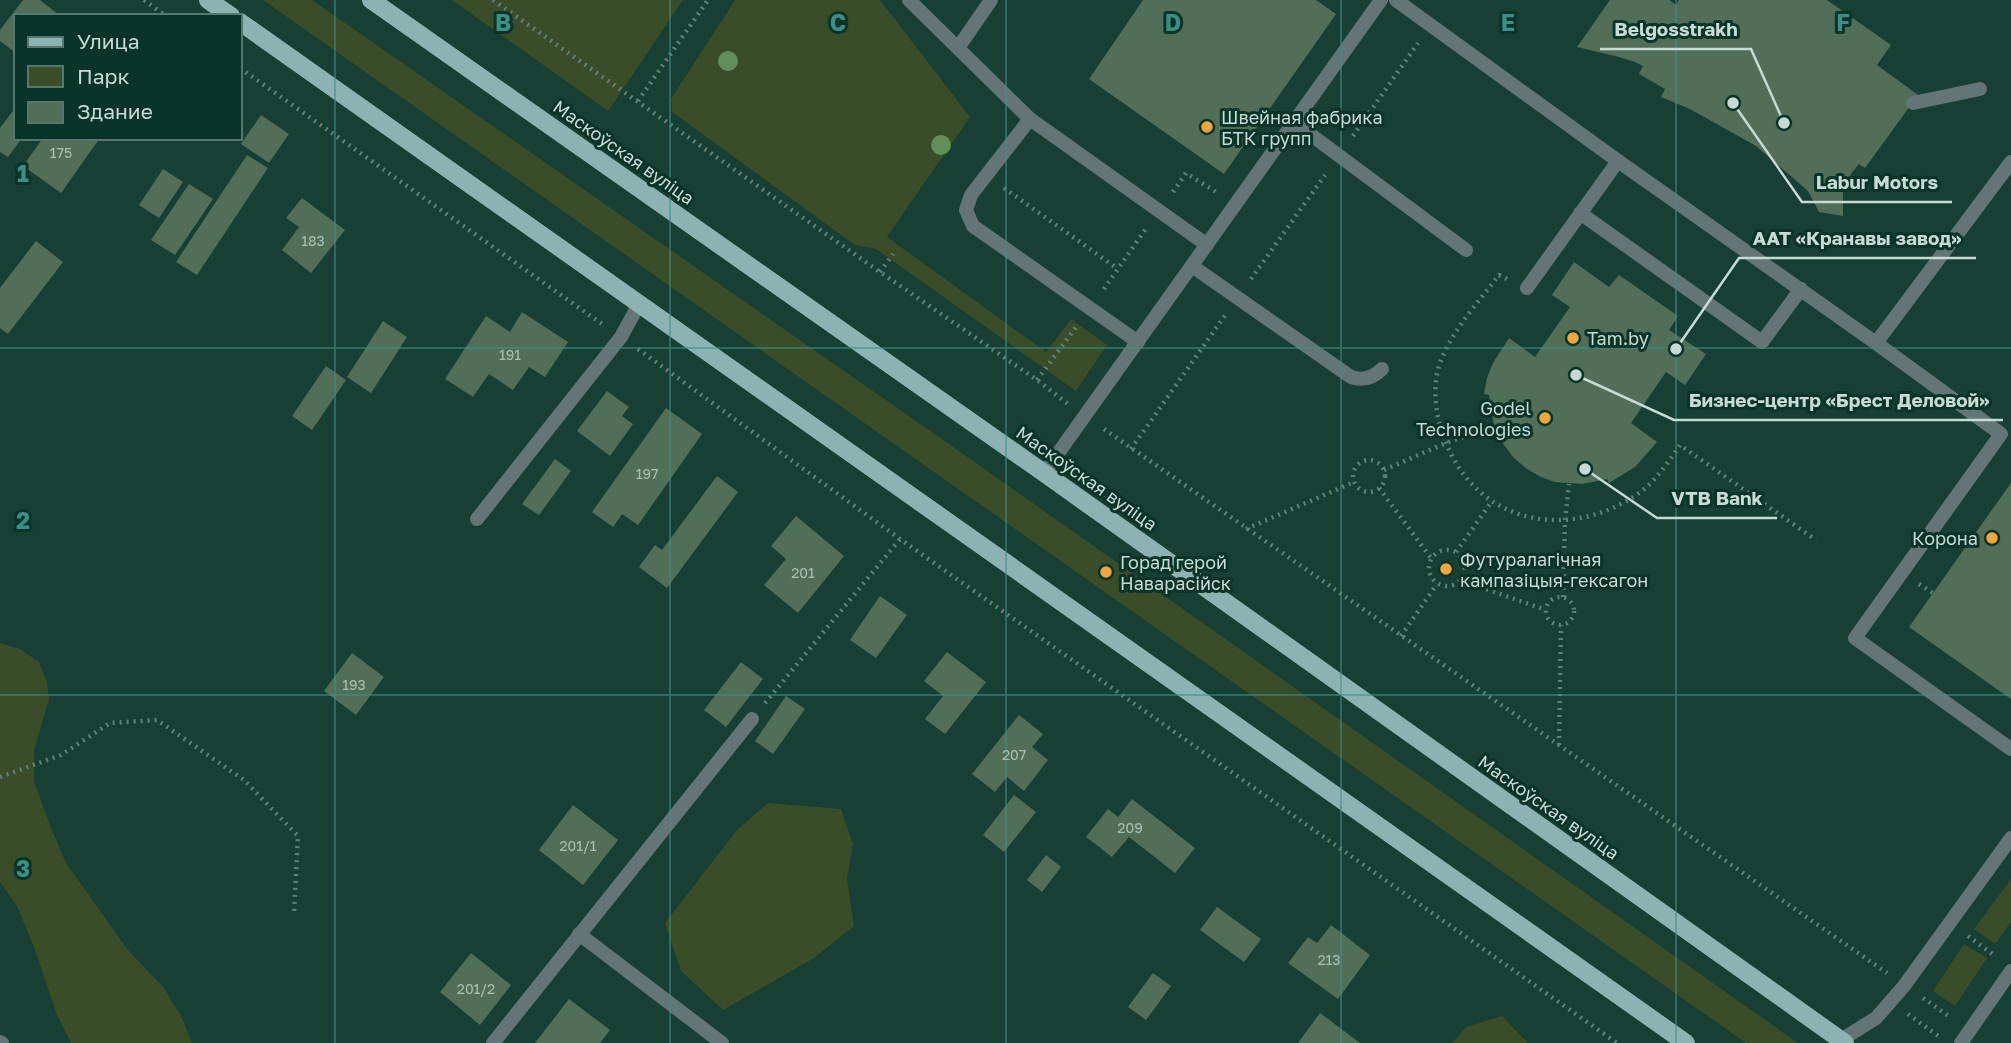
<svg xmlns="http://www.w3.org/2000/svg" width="2011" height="1043" font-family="'Golos Text',sans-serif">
<rect width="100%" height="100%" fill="#173f33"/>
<g fill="#394d28">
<path d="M263 0H312L959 451 1798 1043H1746Z"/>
<path d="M452 0H683L608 111Z"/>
<path d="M735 0H880L970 117 887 237 1046 352 1071 319 1107 345 1076 391 876 249 855 245 672 112 671 99Z"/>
<path d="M0 643 20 649 39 662 47 682 49 699 34 751V781L51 828 66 863 128 950 164 988 181 1016 192 1043H71L57 1015 34 947 17 906 0 882Z"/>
<path d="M768 803 841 809 853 844 847 879 854 926 814 958 723 1010 681 971 665 923 737 830Z"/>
<path d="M2011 879V922L1995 944 1974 929Z"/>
<path d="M1964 944 1987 958 1955 1006 1933 991Z"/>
<path d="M1502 1016 1528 1043H1452L1466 1027Z"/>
</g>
<g fill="#516f58">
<path d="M23 0H40L60 16H16V53L0 41V30Z"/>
<path d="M1143 0H1316L1336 14 1224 174 1089 79Z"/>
<path d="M1610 0H1669L1676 5 1679 0H1827L1891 45 1877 65 1918 95 1865 168 1859 164 1851 174 1843 193V216L1819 212 1808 191 1756 146 1690 109 1661 97 1665 89 1639 74 1643 66 1635 62 1619 57 1577 47Z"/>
<path d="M16 107V138H22L8 157 0 152V128Z"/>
<path d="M261 115 289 134 269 163 241 144Z"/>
<path d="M43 138H100L61 193 23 166Z"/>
<path d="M247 155 268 168 197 275 176 262Z"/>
<path d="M163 169 183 182 159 218 139 205Z"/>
<path d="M189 184 213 199 175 255 151 240Z"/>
<path d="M302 198 345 230 311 273 282 250 299 227 286 218Z"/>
<path d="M36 241 63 262 8 334 0 328V288Z"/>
<path d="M1574 262 1609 287 1619 275 1678 316 1669 330 1706 354 1685 385 1666 372 1631 423 1657 442 1635 467 1609 483 1607 479 1582 484 1555 482 1541 477 1527 469 1513 457 1501 441 1494 426 1489 395 1484 394 1487 378 1493 363 1509 338 1535 357 1570 307 1552 295Z"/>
<path d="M522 312 568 342 545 377 529 367 513 390 489 374 473 397 445 379 486 316 510 332Z"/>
<path d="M383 321 407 337 371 393 347 377Z"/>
<path d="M326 366 346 380 312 430 292 416Z"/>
<path d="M607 391 629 407 622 416 633 424 610 456 577 431Z"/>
<path d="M666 408 702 434 638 525 622 514 613 527 592 512Z"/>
<path d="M555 459 571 471 539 515 522 504Z"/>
<path d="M717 476 738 492 667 588 639 567 655 545 662 550Z"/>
<path d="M2011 483V699L1909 627Z"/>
<path d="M796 516 844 556 798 613 764 585 786 559 771 546Z"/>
<path d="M880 596 907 615 876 658 850 640Z"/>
<path d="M947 652 986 682 945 734 925 719 943 696 924 681Z"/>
<path d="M352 653 384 677 356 715 324 691Z"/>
<path d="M741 662 763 679 726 727 704 710Z"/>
<path d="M786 696 805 709 773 754 755 741Z"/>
<path d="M1019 715 1043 734 1032 747 1048 760 1024 791 1007 777 995 792 972 774Z"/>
<path d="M1014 795 1036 812 1004 852 983 835Z"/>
<path d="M1132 799 1195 848 1175 873 1129 837 1112 857 1086 837 1108 809 1118 817Z"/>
<path d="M573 805 618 840 583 885 539 850Z"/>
<path d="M1046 855 1061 867 1042 892 1027 880Z"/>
<path d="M1217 907 1261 939 1244 962 1200 930Z"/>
<path d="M1331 925 1370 955 1338 999 1288 963 1308 937 1317 943Z"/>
<path d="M471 953 511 985 480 1025 440 992Z"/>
<path d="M1153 973 1171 986 1146 1020 1128 1007Z"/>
<path d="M569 999 610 1030 600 1043H535Z"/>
<path d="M1320 1013 1360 1043H1298Z"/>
</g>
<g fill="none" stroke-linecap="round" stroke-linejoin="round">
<g stroke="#608177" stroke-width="4.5" stroke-dasharray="2 5" stroke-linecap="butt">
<path d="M144 0 166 16"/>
<path d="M493 0 880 272 1037 380 1068 404"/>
<path d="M240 68 602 324"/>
<path d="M638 101 708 0"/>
<path d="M1353 136 1418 43"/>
<path d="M1004 188 1118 269"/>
<path d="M1173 192 1186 173 1216 192"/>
<path d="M880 272 893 254"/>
<path d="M1251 279 1325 175"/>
<path d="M1507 279 1499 275C1478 303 1444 339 1437 374 1432 402 1439 430 1452 456 1491 530 1580 538 1643 490 1658 478 1669 461 1680 445L1816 540"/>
<path d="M1104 289 1147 227"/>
<path d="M638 349 900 539 1617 1043"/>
<path d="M1037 380 1076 327"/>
<path d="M1104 429 1887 973"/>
<path d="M1131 449 1226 314"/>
<circle cx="1369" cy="476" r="16"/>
<path d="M1384 470 1446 443 1494 426"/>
<path d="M1379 488 1431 558"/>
<path d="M1246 529 1354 482"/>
<circle cx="1447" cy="568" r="18"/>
<path d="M1456 552 1492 501"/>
<path d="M1460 580 1546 610"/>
<path d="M1919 584 1933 593"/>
<circle cx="1560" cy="611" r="14"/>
<path d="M1563 597 1565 521 1569 484"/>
<path d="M1401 636 1437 584"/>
<path d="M765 703 900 539"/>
<path d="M1559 745 1561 625"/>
<path d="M0 777 61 755 110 723 157 720 244 780 298 836 294 913"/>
<path d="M1968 936 1995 956"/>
<path d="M1923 998 1950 1017"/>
<path d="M1908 1014 1941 1038"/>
</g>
<g stroke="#637574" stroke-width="14">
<path d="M909 0 1030 119"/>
<path d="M1396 0 1618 161 1876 343 2011 162"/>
<path d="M958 48 991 0"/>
<path d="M1913 103 1980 89"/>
<path d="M1295 123 1466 250"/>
<path d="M1580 213 1762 342 1801 289"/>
<path d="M1192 266 1351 377C1363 381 1373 378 1382 369"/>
<path d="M1527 288 1618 161"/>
<path d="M1138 342 973 226 966 210 971 195 1030 119 1207 245"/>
<path d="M1876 343 2001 434 1855 638 2011 749"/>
<path d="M1044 473 1381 0"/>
<path d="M477 519 621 337 639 304"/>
<path d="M579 934 722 1043"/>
<path d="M1841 1040 1876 1018 1904 986 2011 838"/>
<path d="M493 1043 752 719"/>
<path d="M1961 1043 2011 971"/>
</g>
<path stroke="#637574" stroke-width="14" d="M0 1042 2 1043"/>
<g stroke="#8cb3b1" stroke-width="18">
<path d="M208 0 231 16"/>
<path d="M371 0 1044 473 1845 1043"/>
<path d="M240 22 1686 1043"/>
</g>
</g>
<g fill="#628e59">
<circle cx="728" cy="61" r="10"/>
<circle cx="941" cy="145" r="10"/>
</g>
<path fill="none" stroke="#3c8f87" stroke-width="2" stroke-opacity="0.55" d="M335 0V1043M670 0V1043M1006 0V1043M1341 0V1043M1676 0V1043M0 348H2011M0 695H2011"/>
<g fill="#f0a63f" stroke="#0b3429" stroke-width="2.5">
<circle cx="1207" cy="127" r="7"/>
<circle cx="1573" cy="338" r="7"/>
<circle cx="1545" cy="418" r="7"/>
<circle cx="1992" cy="538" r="7"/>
<circle cx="1446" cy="569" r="7"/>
<circle cx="1106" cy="572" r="7"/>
</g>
<g text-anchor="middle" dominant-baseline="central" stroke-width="6" stroke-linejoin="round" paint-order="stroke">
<g font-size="14" fill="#a8c0b4">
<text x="61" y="152">175</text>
<text x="313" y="240">183</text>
<text x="510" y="354">191</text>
<text x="647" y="473">197</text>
<text x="803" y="572">201</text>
<text x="354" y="684">193</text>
<text x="1014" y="754">207</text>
<text x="1130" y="827">209</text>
<text x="578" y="845">201/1</text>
<text x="1329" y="959">213</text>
<text x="476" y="988">201/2</text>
</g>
<g font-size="18" fill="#c5dbd3" stroke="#0b3429" text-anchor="start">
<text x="1221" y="117">Швейная фабрика<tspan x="1221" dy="21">БТК групп</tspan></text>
<text x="1587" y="338">Tam.by</text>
<text x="1531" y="408" text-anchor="end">Godel<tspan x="1531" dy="21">Technologies</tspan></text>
<text x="1978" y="538" text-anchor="end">Корона</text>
<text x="1460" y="559">Футуралагічная<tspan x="1460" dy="21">кампазіцыя-гексагон</tspan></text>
<text x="1120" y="562">Горад герой<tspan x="1120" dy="21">Наварасійск</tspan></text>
</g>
<g font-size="18" fill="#c5dbd3" stroke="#0b3429">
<text transform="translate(624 152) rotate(35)">Маскоўская вуліца</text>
<text transform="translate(1087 478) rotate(35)">Маскоўская вуліца</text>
<text transform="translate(1549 807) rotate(35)">Маскоўская вуліца</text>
</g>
</g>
<g font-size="23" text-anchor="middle" font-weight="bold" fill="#3c8f87" stroke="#0b3429" stroke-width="6" stroke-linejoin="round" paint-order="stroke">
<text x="503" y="31">B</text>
<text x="838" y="31">C</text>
<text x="1173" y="31">D</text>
<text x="1508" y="31">E</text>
<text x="1843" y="31">F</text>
<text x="23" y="182">1</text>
<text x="23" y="529">2</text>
<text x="23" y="877">3</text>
</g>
<path fill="none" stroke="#c5dbd3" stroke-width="2.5" d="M1784 123L1751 49H1600M1733 103L1802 202H1952M1676 349L1739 258H1976M1576 375L1674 420H2003M1585 469L1657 518H1777"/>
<g fill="#c5dbd3" stroke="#0b3429" stroke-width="2.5">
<circle cx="1784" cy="123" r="7"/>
<circle cx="1733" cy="103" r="7"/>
<circle cx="1676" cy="349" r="7"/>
<circle cx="1576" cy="375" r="7"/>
<circle cx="1585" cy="469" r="7"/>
</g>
<g font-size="19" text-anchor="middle" font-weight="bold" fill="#c5dbd3" stroke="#0b3429" stroke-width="6" stroke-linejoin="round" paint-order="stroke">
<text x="1676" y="36">Belgosstrakh</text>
<text x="1877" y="189">Labur Motors</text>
<text x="1857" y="245">ААТ «Кранавы завод»</text>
<text x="1839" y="407">Бизнес-центр «Брест Деловой»</text>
<text x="1717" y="505">VTB Bank</text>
</g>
<rect x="14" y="14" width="228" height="126" fill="#0b3429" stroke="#55776d" stroke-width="2"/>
<rect x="28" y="37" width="35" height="10" fill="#8cb3b1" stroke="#55776d" stroke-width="2"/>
<text x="77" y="49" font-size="21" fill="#c5dbd3">Улица</text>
<rect x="28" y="66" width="35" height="21" fill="#394d28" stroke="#55776d" stroke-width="2"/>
<text x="77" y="84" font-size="21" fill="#c5dbd3">Парк</text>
<rect x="28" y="102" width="35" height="21" fill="#516f58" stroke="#55776d" stroke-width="2"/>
<text x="77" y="119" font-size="21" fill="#c5dbd3">Здание</text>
</svg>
